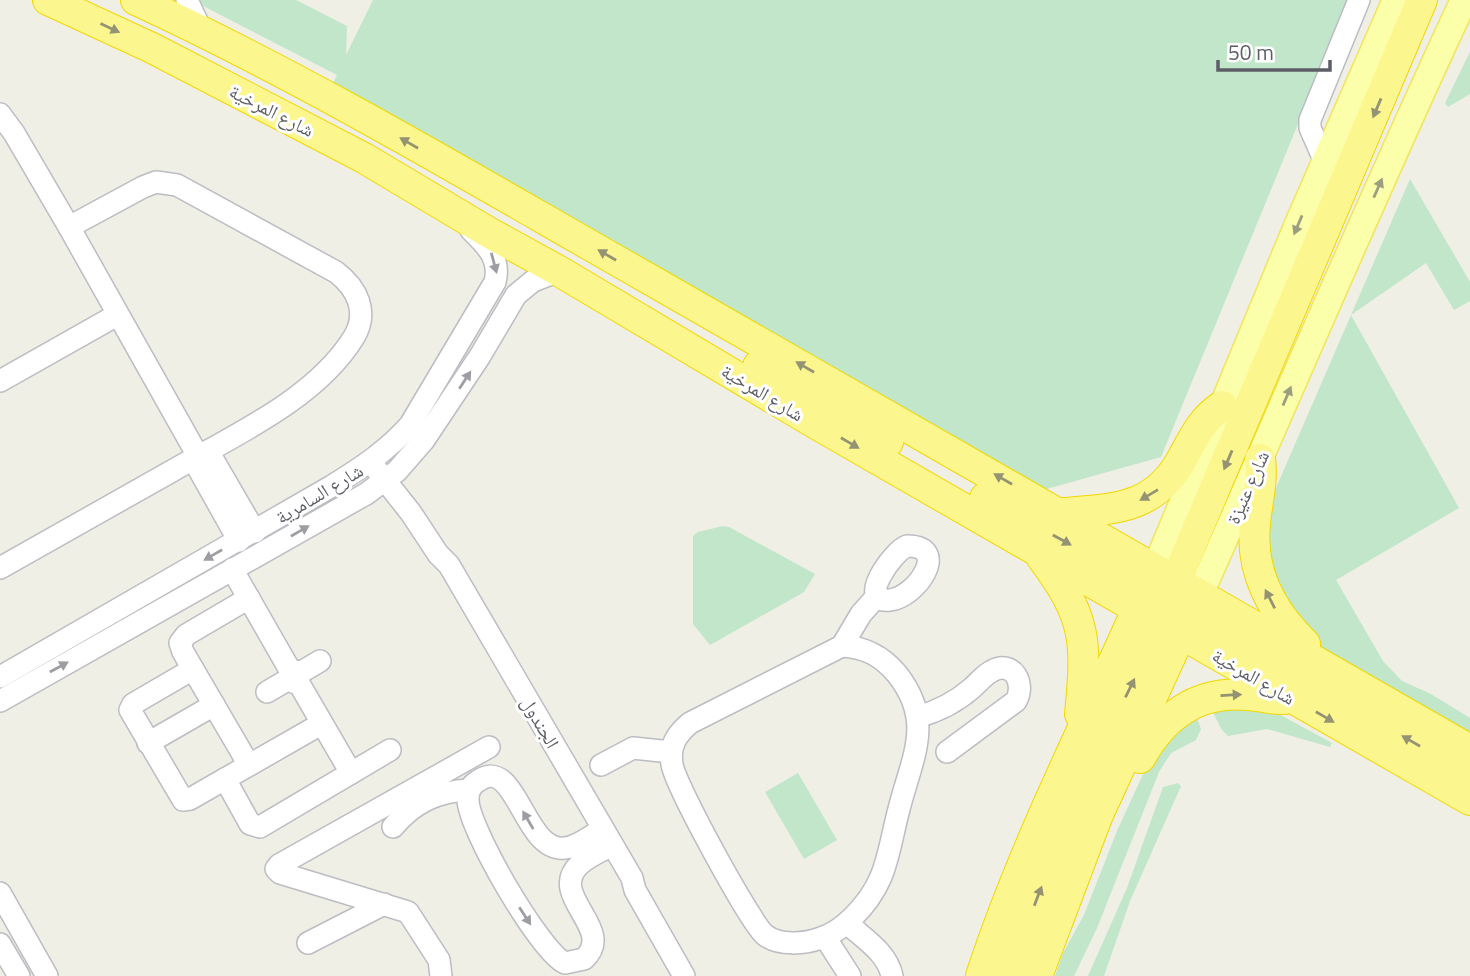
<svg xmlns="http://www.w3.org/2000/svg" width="1470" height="976" font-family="'Titillium Web','Noto Naskh Arabic',sans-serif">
<rect width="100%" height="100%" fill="#efefe5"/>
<g fill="#c1e6c9">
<path d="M200 0H296L347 26 346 55 373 0H1349L1161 457 1043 490 551 205 333 83 337 75 209 9 202 5Z"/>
<path d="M1470 52V94L1448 107 1445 103Z"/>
<path d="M1410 179 1470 282V301L1454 310 1426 263 1351 315 1459 508 1336 580 1383 661 1402 681 1431 694 1470 718V737L1329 653 1292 623 1261 539 1266 511Z"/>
<path d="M723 526 729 527 815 574 804 592 710 645 693 624V536L698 532Z"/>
<path d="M1227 706 1277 713 1332 743 1330 747 1267 729 1228 736 1222 730 1210 707Z"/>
<path d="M1195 713 1201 729 1196 740 1171 753 1159 772 1097 928 1074 976H1055L1063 953 1084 915 1117 831 1156 746Z"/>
<path d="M798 773 837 840 804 859 765 792Z"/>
<path d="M1178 783 1181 786 1130 901 1104 976H1088L1127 888 1163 787Z"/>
</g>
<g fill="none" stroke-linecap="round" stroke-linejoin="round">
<defs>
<g id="minor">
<path d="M187 0 201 30"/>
<path d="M0 114 14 133 69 227 198 456"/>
<path d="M1325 162 1310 128V120L1359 0"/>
<path d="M0 381 117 315"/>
<path d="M208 451 255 532"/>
<path d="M193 459 239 541"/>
<path d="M377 470 411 513 438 554 449 565 632 878 635 890 684 976"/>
<path d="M907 546C951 546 917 597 890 600 855 604 893 551 907 546Z"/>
<path d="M0 568C57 536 114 504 172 471 233 436 316 399 354 337 369 312 357 288 336 272L177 185 156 182 143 187 69 227"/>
<path d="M232 569 291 672"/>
<path d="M249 598 186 635 180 643 183 652 249 765"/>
<path d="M842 646C865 647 882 656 897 674 935 722 912 757 899 809 887 854 888 883 852 918 843 927 833 934 821 938 805 944 779 946 765 935 751 924 674 783 672 764 669 745 677 734 690 723Z"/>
<path d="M842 646 861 614 878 595"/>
<path d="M193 669 133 704 130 710 183 800 190 799 321 724"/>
<path d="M298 674 320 661"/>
<path d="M0 677 332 486C361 468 387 451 410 425L495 282C501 259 487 246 471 230"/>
<path d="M297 680 351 773"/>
<path d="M267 692 289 679 293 682 297 680 299 675 295 671"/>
<path d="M0 701 366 494 397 471 424 440 480 356 516 295 533 281 559 271"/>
<path d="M918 717C938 711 956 702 971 689 978 683 984 675 992 671 1013 659 1026 684 1016 701L947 752"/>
<path d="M148 743 214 705"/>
<path d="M601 765 633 748 671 752"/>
<path d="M225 779 250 824 260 827 390 750"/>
<path d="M393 827C413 803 437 791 469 790"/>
<path d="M603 829C592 835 578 847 565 848 523 853 517 754 478 781 471 785 468 791 468 799 467 826 540 952 565 963L584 959C617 929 547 896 579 865 588 856 602 851 612 845"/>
<path d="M0 893 47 976"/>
<path d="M847 923C864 939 887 952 892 976"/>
<path d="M825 937 850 976"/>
<path d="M308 943 384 904"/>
<path d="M0 944 19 976"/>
<path d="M441 976 439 960 408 912 280 873 276 869 279 865 489 747"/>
</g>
<g id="major">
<path d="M1156 567 1298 224 1396 0"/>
<path d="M1200 594C1288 396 1372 196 1464 0"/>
</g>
<g id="highway">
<path d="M48 0 152 48 364 158 488 232 559 271 813 422 1470 800"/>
<path d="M136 0C313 82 480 183 649 279 924 434 1197 592 1470 750"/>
<path d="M758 366 888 442"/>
<path d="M1260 459C1263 481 1257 501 1255 524 1250 571 1272 612 1305 644"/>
<path d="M985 498 1157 592 1179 599 1196 596"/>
<path d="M1063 513C1115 509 1156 509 1183 457 1194 437 1202 419 1222 406"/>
<path d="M1042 558C1087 618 1087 641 1080 714"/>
<path d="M1171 596 1176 580 1422 0"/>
<path d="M1172 607 1191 614 1470 775"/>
<path d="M1140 758C1163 717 1196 691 1246 695 1259 695 1271 700 1284 699"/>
<path d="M981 976C1025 842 1089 719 1146 590"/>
<path d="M1010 976 1061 836 1162 622 1163 602"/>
<path d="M1037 976 1097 817 1189 616"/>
</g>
</defs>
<use href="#minor" stroke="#bcbdc3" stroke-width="24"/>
<use href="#major" stroke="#f1e55c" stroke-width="29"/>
<use href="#highway" stroke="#f2d701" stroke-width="32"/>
<use href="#minor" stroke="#fff" stroke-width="21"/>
<use href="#major" stroke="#fbffaa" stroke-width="26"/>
<use href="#highway" stroke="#fcf68e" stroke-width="30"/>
</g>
<defs><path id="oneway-solid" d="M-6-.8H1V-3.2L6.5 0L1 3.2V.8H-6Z" transform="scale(1.75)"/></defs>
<g fill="#949373">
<use href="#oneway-solid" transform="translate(110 28) rotate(25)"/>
<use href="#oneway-solid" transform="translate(1377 108) rotate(113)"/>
<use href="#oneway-solid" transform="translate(409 143) rotate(-150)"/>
<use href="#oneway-solid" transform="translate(607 255) rotate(-150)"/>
<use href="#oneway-solid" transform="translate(805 367) rotate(-150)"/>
<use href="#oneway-solid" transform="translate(850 443) rotate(30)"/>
<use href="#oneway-solid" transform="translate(1228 460) rotate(113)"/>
<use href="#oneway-solid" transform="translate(1003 479) rotate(-150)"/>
<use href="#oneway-solid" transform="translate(1149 495) rotate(149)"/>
<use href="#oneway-solid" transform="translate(1062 540) rotate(29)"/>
<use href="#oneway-solid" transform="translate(1270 599) rotate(-117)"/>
<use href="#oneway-solid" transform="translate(1130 688) rotate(-64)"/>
<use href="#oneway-solid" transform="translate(1231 695) rotate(-3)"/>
<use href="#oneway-solid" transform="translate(1325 717) rotate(30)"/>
<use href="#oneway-solid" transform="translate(1411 741) rotate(-150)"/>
<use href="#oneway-solid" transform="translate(1038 896) rotate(-69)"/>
</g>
<g fill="#9c9e81">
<use href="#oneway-solid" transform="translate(1378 188) rotate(-66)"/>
<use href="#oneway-solid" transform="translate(1298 225) rotate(113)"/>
<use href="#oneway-solid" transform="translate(1287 396) rotate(-67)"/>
</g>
<g fill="#9d9ea3">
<use href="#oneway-solid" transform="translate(494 263) rotate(75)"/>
<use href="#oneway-solid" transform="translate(465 380) rotate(-57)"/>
<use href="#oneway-solid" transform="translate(300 531) rotate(-30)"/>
<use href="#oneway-solid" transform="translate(213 555) rotate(150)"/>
<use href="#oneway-solid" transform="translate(59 667) rotate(-29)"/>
<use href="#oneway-solid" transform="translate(528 820) rotate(-120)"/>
<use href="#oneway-solid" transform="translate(525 916) rotate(57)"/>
</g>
<g text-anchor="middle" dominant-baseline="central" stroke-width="6" stroke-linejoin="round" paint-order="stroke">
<g font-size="19" fill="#5c5e65" stroke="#fff">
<text transform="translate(272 110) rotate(27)">شارع المرخية</text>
<text transform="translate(763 392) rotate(31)">شارع المرخية</text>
<text transform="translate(1247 487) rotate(-66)">شارع عنيزة</text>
<text transform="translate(319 493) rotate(-31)">شارع السامرية</text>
<text transform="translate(1254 676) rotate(30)">شارع المرخية</text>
<text transform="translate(541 722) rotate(60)">الجندول</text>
</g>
</g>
<path d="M1218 60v10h112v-10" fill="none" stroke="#5c5e65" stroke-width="3.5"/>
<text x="1228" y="60" font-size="21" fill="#5c5e65" stroke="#ffffff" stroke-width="5" paint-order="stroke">50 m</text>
</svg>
